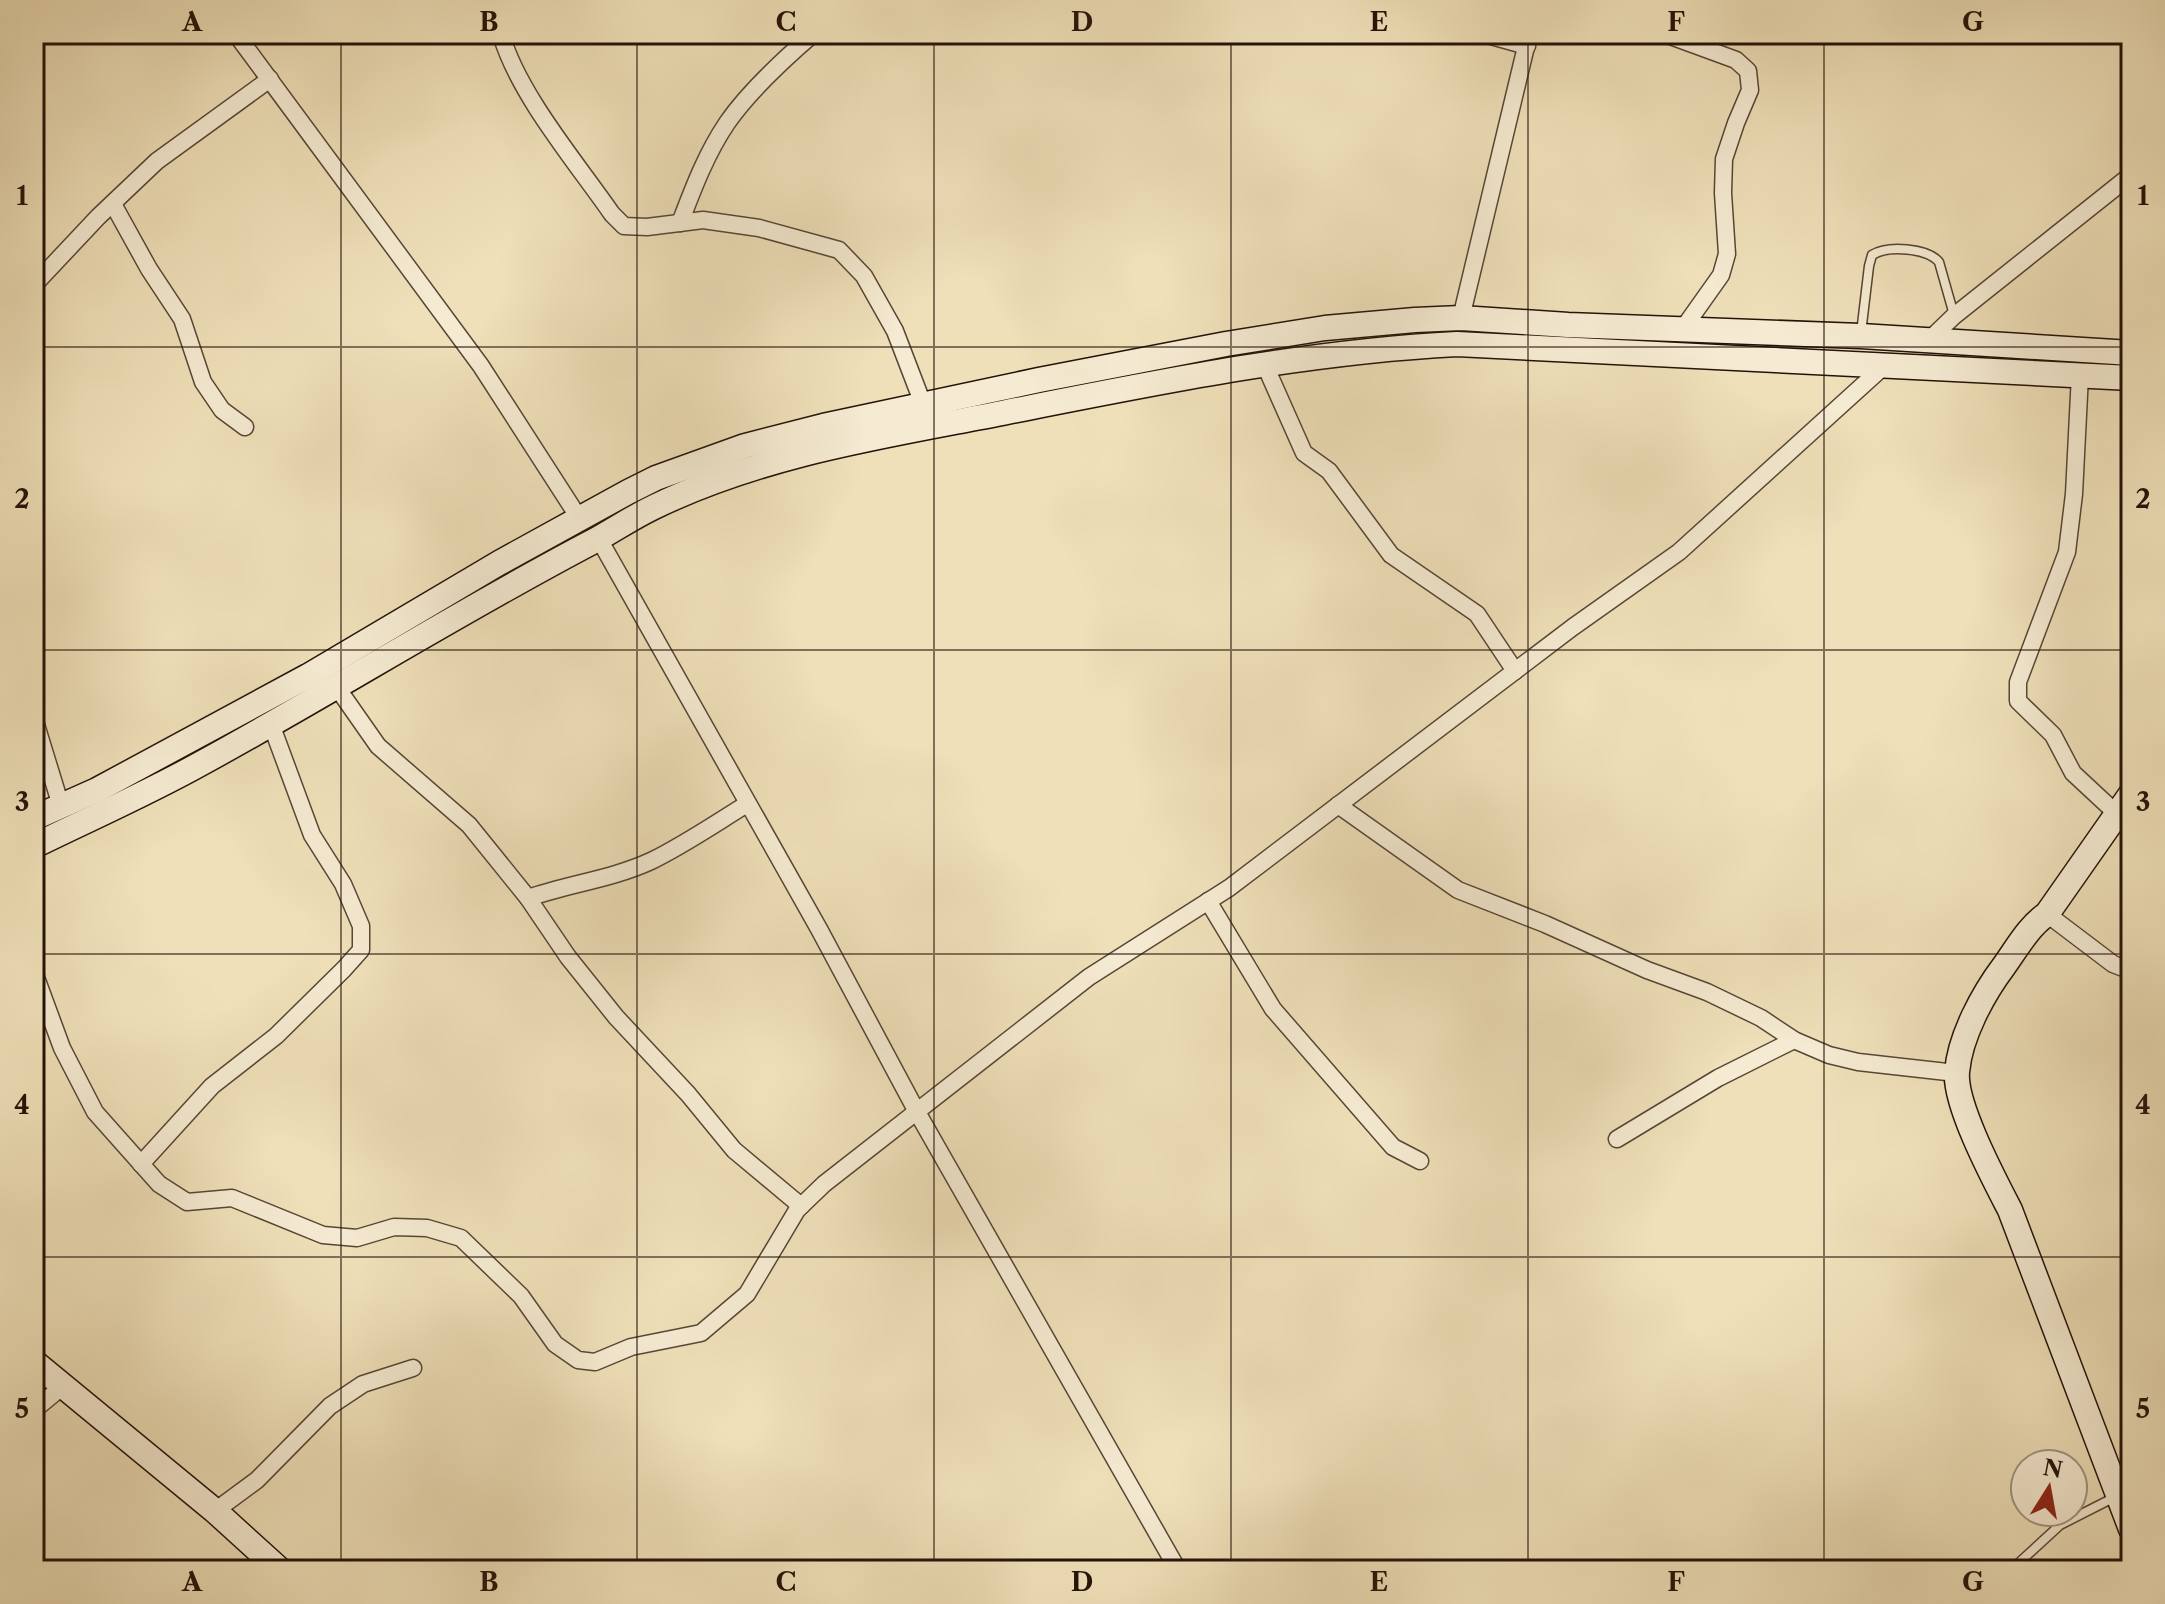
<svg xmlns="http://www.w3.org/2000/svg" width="2165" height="1604" font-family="'Libre Caslon Text',serif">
<rect width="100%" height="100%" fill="#efe0b9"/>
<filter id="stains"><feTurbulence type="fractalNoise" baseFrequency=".0025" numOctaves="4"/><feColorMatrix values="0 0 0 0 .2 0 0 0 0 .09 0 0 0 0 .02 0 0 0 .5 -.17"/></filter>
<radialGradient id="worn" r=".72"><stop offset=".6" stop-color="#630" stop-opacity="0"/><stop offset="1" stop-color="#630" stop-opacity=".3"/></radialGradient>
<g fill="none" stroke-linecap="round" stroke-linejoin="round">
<defs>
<g id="lane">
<path d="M1861 333 1869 266 1872 255C1888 245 1927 248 1939 262L1954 315"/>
<path d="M2011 1570 2060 1525 2117 1496"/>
</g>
<g id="street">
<path d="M236 34 481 366 579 518"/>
<path d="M501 34C518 94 576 162 612 214L624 226 647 227 703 220 759 228 839 250 864 276 895 331 923 404"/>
<path d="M1484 34 1527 46"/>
<path d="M1665 34 1736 60 1748 71 1750 90 1736 123 1724 159 1723 193 1727 254 1721 275 1682 330"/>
<path d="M113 204 149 269 182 319 203 382 222 410 245 427"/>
<path d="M680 223C693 189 706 154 727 123 749 91 784 59 813 34"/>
<path d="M34 285 98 217 157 161 270 79"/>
<path d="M1461 318 1529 34"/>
<path d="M1928 341 1954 316 2131 175"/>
<path d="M1264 363 1304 453 1329 471 1391 555 1477 614 1515 671"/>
<path d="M2080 375 2074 494 2067 552 2018 682V701L2053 735 2073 773 2116 813"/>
<path d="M599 539 819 929 917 1112 1178 1570"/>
<path d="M336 686 378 746 469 825 528 898 568 957 616 1017 688 1094 734 1150 801 1206"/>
<path d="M34 718 61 806"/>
<path d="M1338 805 1458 890 1545 924 1647 970 1707 992 1761 1018 1794 1040 1829 1055 1858 1062 1956 1073"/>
<path d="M528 898C568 884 612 879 651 861 684 845 716 823 747 804"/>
<path d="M1208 901 1273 1009 1393 1147 1420 1161"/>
<path d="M2047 914 2113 964 2131 971"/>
<path d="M34 972 62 1048 95 1112 159 1184 187 1202 232 1198 323 1235 357 1238 394 1227 427 1228 461 1238 521 1296 555 1344 578 1360 595 1362 631 1347 701 1333 747 1294 797 1210 824 1184 1089 977 1229 888 1573 627 1679 552 1883 367"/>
<path d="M1617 1139 1718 1078 1794 1040"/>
<path d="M141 1164 212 1086 276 1036 344 969 361 950V926L343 884 312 835 271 724"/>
<path d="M34 1410 63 1386"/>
<path d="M215 1511 257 1480 330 1406 363 1384 413 1368"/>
</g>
<g id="secondary">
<path d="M2131 794 2047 914C2029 926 2017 948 2004 966 1983 994 1960 1036 1957 1072 1954 1104 1994 1179 2010 1210L2131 1529"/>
<path d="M34 818 97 790 308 676 499 563 628 492 656 478 745 446 823 426 1039 380 1226 344 1325 328 1415 320 1461 318 1568 325 1861 336 2131 353"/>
<path d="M34 846C89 819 146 794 200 764 332 692 460 611 594 541 614 530 633 517 654 507 763 454 884 436 1002 413 1153 383 1303 352 1457 344L2131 378"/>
<path d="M34 1362 215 1511 280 1570"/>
</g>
</defs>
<use href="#lane" stroke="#574635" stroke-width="11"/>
<use href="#street" stroke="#574635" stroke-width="19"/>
<use href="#secondary" stroke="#241209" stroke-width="27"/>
<use href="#lane" stroke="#f5ebd2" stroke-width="8"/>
<use href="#street" stroke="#f5ebd2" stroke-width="16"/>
<use href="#secondary" stroke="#f5ebd2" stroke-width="24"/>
</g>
<path fill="none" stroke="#241209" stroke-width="2" stroke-opacity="0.55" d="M341 34V1570M637 34V1570M934 34V1570M1231 34V1570M1528 34V1570M1824 34V1570M34 347H2131M34 650H2131M34 954H2131M34 1257H2131"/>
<rect width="2165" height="1604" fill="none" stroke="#efe0b9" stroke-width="88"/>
<g transform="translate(2049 1488) rotate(11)"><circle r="38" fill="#f5ebd2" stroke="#a19482" stroke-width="2"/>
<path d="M0-6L14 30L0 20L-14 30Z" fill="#8f2418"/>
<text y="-12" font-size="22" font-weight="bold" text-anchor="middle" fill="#241209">N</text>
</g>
<rect x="44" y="44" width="2077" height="1516" fill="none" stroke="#241209" stroke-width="3"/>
<g font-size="26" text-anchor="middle" font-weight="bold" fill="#241209">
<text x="192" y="31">A</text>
<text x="489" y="31">B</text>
<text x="786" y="31">C</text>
<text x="1082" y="31">D</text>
<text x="1379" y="31">E</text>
<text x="1676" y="31">F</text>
<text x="1973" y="31">G</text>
<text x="22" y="205">1</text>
<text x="2143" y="205">1</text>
<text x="22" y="508">2</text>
<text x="2143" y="508">2</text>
<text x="22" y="811">3</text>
<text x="2143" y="811">3</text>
<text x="22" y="1114">4</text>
<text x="2143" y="1114">4</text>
<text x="22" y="1418">5</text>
<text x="2143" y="1418">5</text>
<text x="192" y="1591">A</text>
<text x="489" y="1591">B</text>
<text x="786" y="1591">C</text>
<text x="1082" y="1591">D</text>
<text x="1379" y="1591">E</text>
<text x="1676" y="1591">F</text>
<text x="1973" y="1591">G</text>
</g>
<rect width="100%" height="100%" filter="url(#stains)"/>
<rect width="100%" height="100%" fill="url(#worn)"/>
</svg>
